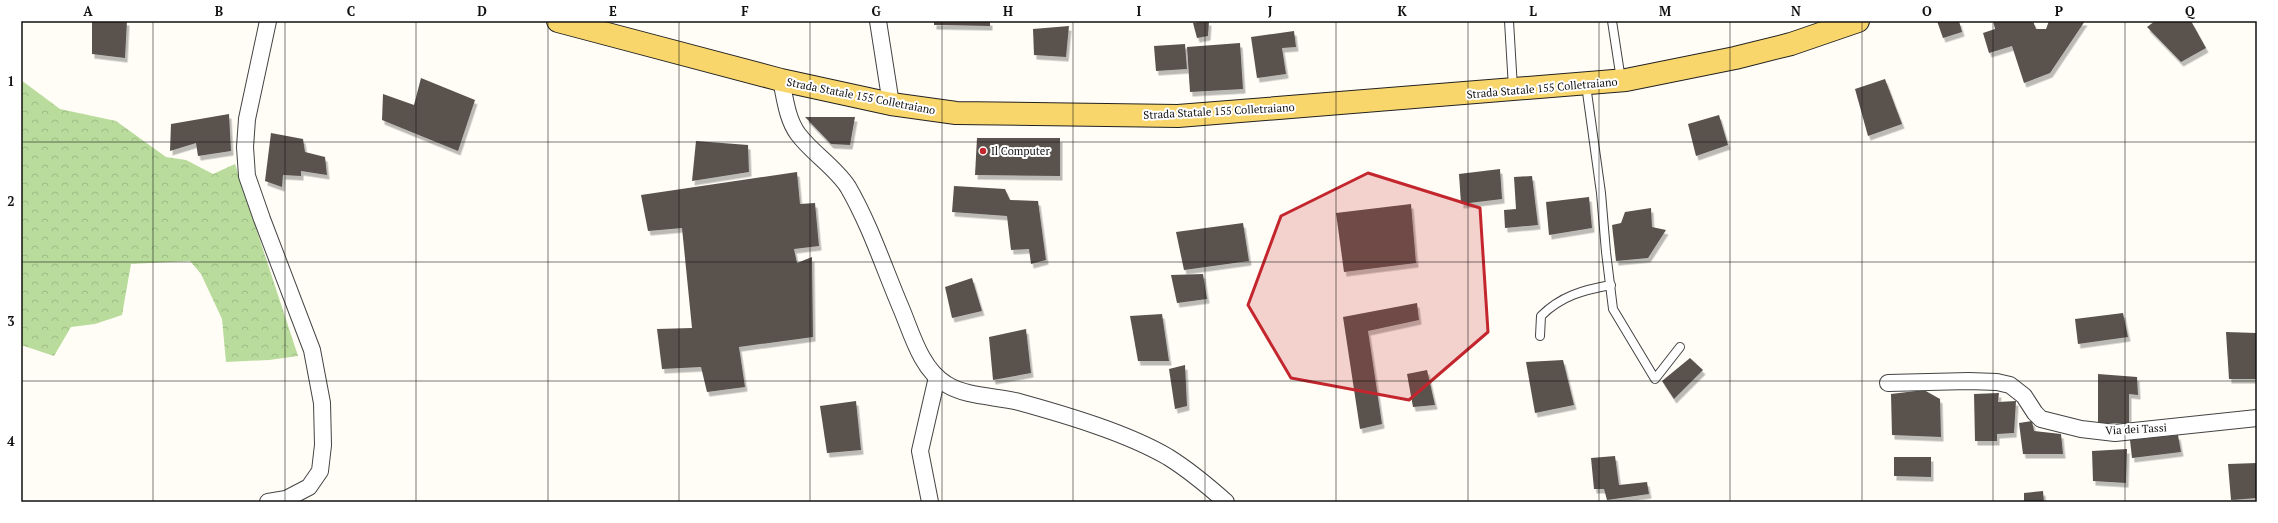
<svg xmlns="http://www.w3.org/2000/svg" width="2278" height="523" font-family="'PT Serif',serif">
<defs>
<pattern id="forest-crowns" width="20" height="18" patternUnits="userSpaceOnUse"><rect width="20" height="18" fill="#b9dc9c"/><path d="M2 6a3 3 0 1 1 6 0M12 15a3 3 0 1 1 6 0" fill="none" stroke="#9ebc85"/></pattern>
<filter id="shadow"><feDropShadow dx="2.5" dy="4.5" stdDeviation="0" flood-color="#0004"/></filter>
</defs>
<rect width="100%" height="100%" fill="#fffdf5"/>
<path fill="url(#forest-crowns)" d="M21 80 60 109 116 121 166 157 186 160 213 174 235 164 298 356 269 360 226 362 222 319 201 274 190 261 131 264 122 315 95 324 71 327 54 356 21 345Z"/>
<g fill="#5a524d" filter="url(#shadow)">
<path d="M92 21H127L125 58 92 54Z"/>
<path d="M934 21H990V26L934 25Z"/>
<path d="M1209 21 1208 36 1197 38 1193 23Z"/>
<path d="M1937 21H1959L1962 32 1943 38Z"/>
<path d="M1993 21H2033L2036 29H2046L2049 21H2085L2050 73 2024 83 2012 46 1989 53 1983 33 1995 29Z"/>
<path d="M2155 21H2191L2206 48 2181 62 2147 27Z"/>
<path d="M1069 26 1066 57 1034 55 1033 29Z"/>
<path d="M1294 31 1296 47 1282 48 1286 74 1257 78 1251 37Z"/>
<path d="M1240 43 1243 89 1190 92 1187 47Z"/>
<path d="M1185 44 1187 69 1156 71 1154 46Z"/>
<path d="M421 78 475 100 458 151 382 120 383 94 414 105Z"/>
<path d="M1885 79 1902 124 1868 136 1855 89Z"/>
<path d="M229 114 231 151 198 156 196 143 170 151 171 124Z"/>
<path d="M1719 115 1728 145 1696 156 1688 124Z"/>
<path d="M805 117H855L850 145 831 144Z"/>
<path d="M271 133 303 139 305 152 325 157 327 175 301 171V176L283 175 282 187 265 181Z"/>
<path d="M977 138H1060V176L975 175Z"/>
<path d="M696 141 748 145 749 172 692 181Z"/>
<path d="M1500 169 1502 199 1461 204 1459 174Z"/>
<path d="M797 172 800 204 815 203 819 246 794 249 797 263 812 257 813 337 739 347 745 387 707 392 701 367 662 369 657 329 692 328 682 228 648 231 641 195Z"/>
<path d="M1532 176 1538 225 1505 228 1504 210 1516 209 1514 177Z"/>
<path d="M954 186 1005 189 1010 200 1038 201 1046 260 1031 264 1029 249 1011 250 1007 216 952 212Z"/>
<path d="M1589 197 1592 228 1549 235 1546 202Z"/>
<path d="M1411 204 1416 263 1344 272 1336 213Z"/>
<path d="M1651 208 1652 227 1666 230 1648 258 1616 261 1612 225 1621 223 1625 212Z"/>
<path d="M1243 223 1249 261 1184 270 1176 232Z"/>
<path d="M1203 274 1207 299 1177 303 1171 275Z"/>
<path d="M972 278 982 311 952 318 945 287Z"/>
<path d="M1417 303 1419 320 1368 331 1382 424 1360 429 1343 317Z"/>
<path d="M2123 313 2128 337 2078 344 2075 319Z"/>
<path d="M1162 314 1169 361H1138L1130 316Z"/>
<path d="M1026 329 1031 373 993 380 989 337Z"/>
<path d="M2226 332 2256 333 2257 379H2229Z"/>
<path d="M1690 358 1703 370 1674 399 1662 381Z"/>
<path d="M1563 360 1574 405 1535 413 1526 362Z"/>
<path d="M1185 365 1187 406 1175 409 1169 369Z"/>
<path d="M1427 370 1435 405 1413 407 1407 374Z"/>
<path d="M2098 374 2137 377 2138 395 2129 394V423H2098Z"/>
<path d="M1924 390 1940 399 1941 437 1892 435 1891 394Z"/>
<path d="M1999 393 1998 402 2016 401 2014 433 1997 434V441H1975L1974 394Z"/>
<path d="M856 401 861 450 827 453 820 406Z"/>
<path d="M2032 421 2034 431 2061 434 2063 454H2023L2019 423Z"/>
<path d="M2178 435 2181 452 2132 458 2130 440Z"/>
<path d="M2127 449 2126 483 2093 481 2092 451Z"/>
<path d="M1615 456 1619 485 1647 482 1649 494 1607 500 1604 489H1594L1591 458Z"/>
<path d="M1894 457H1931V477L1894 476Z"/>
<path d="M2257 463V498L2231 500 2228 464Z"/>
<path d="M2043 491 2044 502H2024V493Z"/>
</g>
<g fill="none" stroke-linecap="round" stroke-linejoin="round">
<defs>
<g id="service">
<path d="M1509 21 1513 88"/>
<path d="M1612 21 1621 80"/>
<path d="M1586 85 1601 193 1606 252 1613 309 1655 379 1680 347"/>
<path d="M1540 336 1541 316C1561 296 1583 290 1611 285"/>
</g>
<g id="minor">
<path d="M268 21 247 119 245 147 247 176 262 219 312 350 322 403 323 445 320 471 309 487 286 499 268 502"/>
<path d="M878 21 891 104"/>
<path d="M781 80C785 98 787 119 798 134 812 153 835 167 848 187 870 225 884 268 901 308 912 334 921 369 946 384 966 397 996 396 1019 402 1066 415 1127 433 1168 457 1189 470 1208 486 1226 502"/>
<path d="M1888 383 1969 381 1997 382 2010 385 2024 396 2035 413 2041 419 2081 429 2115 433 2257 418"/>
<path d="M930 502 920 451 937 377"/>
</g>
<path id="primary" d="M558 21 781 80 891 104 956 113 1178 116 1626 80 1735 58 1791 44 1858 21"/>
</defs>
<use href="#service" stroke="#444" stroke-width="10"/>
<use href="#minor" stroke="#444" stroke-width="18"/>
<use href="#primary" stroke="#222" stroke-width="24"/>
<use href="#service" stroke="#fff" stroke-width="8"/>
<use href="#minor" stroke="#fff" stroke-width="16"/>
<use href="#primary" stroke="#f9d66b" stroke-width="22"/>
</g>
<path fill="#c4262e" fill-opacity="0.2" stroke="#c4262e" stroke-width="3" stroke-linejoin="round" d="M1368 173 1480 208 1488 332 1409 400 1291 378 1248 305 1281 216Z"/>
<path fill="none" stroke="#111" stroke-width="1" stroke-opacity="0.55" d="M153 21V502M285 21V502M416 21V502M548 21V502M679 21V502M810 21V502M942 21V502M1073 21V502M1205 21V502M1336 21V502M1468 21V502M1599 21V502M1730 21V502M1862 21V502M1993 21V502M2125 21V502M21 142H2257M21 262H2257M21 381H2257"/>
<circle fill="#c4262e" stroke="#fff" stroke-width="1.5" cx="983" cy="151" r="4"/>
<g text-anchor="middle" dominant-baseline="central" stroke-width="4" stroke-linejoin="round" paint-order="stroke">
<g font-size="11" fill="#111" stroke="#fff">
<text transform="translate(1542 88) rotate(-5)">Strada Statale 155 Colletraiano</text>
<text transform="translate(861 96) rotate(11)">Strada Statale 155 Colletraiano</text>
<text transform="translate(1219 111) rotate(-3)">Strada Statale 155 Colletraiano</text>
<text transform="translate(2136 429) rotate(-3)">Via dei Tassi</text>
</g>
<g font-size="11" fill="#111" stroke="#fff" text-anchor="start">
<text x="991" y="151">Il Computer</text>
</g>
</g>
<rect width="2278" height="523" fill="none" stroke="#ffffff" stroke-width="44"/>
<rect x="22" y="22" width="2234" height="479" fill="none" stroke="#111" stroke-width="1.5"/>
<g font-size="13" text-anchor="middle" font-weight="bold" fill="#111">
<text x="88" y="16">A</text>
<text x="219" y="16">B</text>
<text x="351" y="16">C</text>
<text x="482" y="16">D</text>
<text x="613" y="16">E</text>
<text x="745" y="16">F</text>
<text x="876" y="16">G</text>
<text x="1008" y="16">H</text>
<text x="1139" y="16">I</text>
<text x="1270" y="16">J</text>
<text x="1402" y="16">K</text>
<text x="1533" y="16">L</text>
<text x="1665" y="16">M</text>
<text x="1796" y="16">N</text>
<text x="1927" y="16">O</text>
<text x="2059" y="16">P</text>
<text x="2190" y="16">Q</text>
<text x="11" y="86">1</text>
<text x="11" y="206">2</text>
<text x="11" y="326">3</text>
<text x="11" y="446">4</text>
</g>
</svg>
